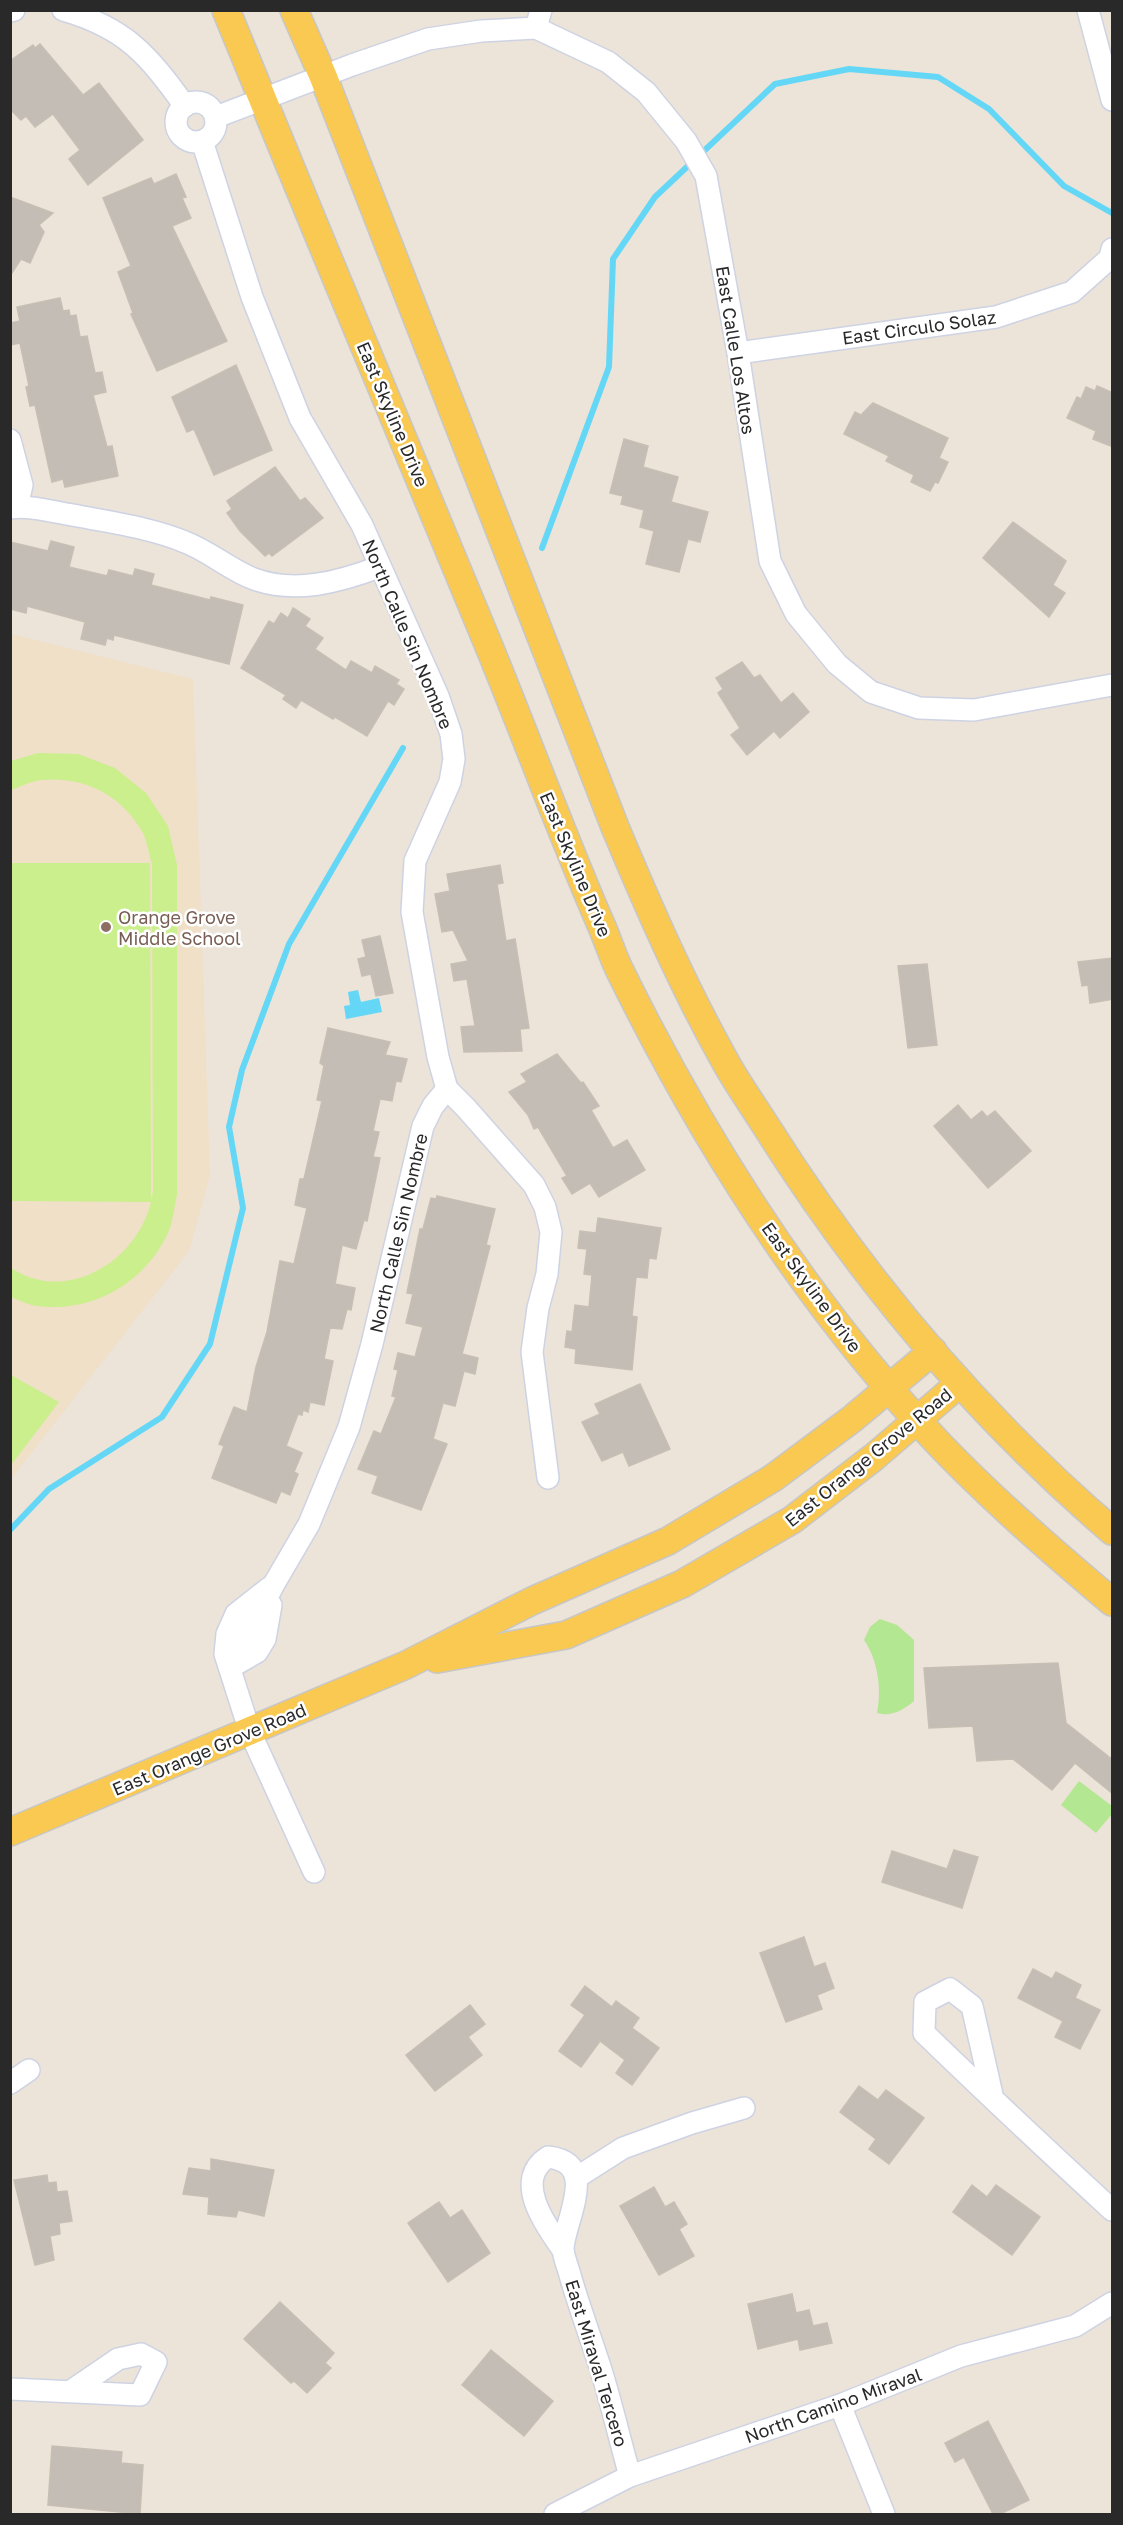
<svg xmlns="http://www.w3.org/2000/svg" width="1123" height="2525" font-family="'Golos Text',sans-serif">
<rect width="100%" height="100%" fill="#ece3d9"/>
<path fill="#efe0c7" d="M11 634 193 679 210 1175 189 1251 11 1479Z"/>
<g fill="#b3e792">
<path d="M880 1619 897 1625 914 1640V1701C904 1710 891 1717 877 1713 882 1690 878 1660 864 1640L870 1627Z"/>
<path d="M1079 1781 1112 1806V1814L1096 1833 1061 1805Z"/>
</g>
<g fill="#caef8c">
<path d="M38 753 78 754 115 768 146 793 168 826 177 865V1195C174 1207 173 1223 167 1235 143 1284 92 1313 37 1306 28 1305 19 1300 11 1297V1268C67 1305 137 1261 151 1202L11 1201V863H150L151 1200 153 1192 152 864C149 854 147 842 143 833 122 795 84 776 42 780 31 781 20 787 11 790V761Z"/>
<path d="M11 1375 59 1402 11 1465Z"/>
</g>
<path fill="#64d7f6" d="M358 990 361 1002 379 998 382 1012 346 1019 344 1006 350 1005 348 992Z"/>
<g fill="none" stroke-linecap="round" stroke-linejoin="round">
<g stroke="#64d7f6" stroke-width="6">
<path d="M542 548 609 367 613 259 655 197 775 84 849 69 938 77 989 109 1064 186 1112 213"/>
<path d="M10 1530 49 1489 162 1417 210 1344 243 1208 229 1127 242 1070 289 944 403 748"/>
</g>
</g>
<g fill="#c4bdb6" stroke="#c7bfb3" stroke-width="1.5">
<path d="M40 44 83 95 99 83 143 140 88 185 69 159 80 150 53 114 35 127 26 116 21 120 10 109V61L33 45 35 48Z"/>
<path d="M176 174 186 197 182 198 191 218 172 226 227 341 157 371 131 314 133 313 118 272 131 266 103 198 151 178 154 184Z"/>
<path d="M10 197 53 213 39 225 44 232 30 263 21 259 10 276Z"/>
<path d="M60 298 63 311 69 310 70 316 76 315 80 337 87 336 95 373 102 372 106 392 93 395 107 447 112 446 118 476 65 487 63 479 52 482 35 405 30 406 26 387 29 386 20 343 10 345V323L20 321 17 307Z"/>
<path d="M236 365 272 450 214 475 194 429 187 432 172 397Z"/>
<path d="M1097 386 1113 393V447L1093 439 1096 431 1067 418 1077 397 1081 399 1086 387 1095 391Z"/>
<path d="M873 403 948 438 939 458 948 462 938 483 935 482 930 491 911 482 914 475 886 461 889 456 844 434 855 412 861 415Z"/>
<path d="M624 439 648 446 643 467 678 477 671 502 708 512 700 542 688 539 679 572 646 564 654 531 640 527 644 510 621 504 623 496 610 493Z"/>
<path d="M275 467 300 501 305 498 323 518 272 556 269 553 265 556 240 531 227 513 232 509 227 501Z"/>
<path d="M1013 522 1066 561 1053 585 1065 593 1049 617 983 558Z"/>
<path d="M51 541 74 547 69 567 107 576 109 570 133 576 135 569 154 574 151 585 210 600 211 597 243 605 229 664 114 635 113 640 107 638 105 645 81 639 85 622 27 606 26 613 10 609V542L48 551Z"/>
<path d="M293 608 310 619 305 626 323 638 315 649 346 670 351 661 372 673 375 666 399 680 396 684 404 689 394 705 388 701 367 736 335 717 333 719 301 700 296 708 283 699 286 695 241 668 269 621 274 624 281 613 288 618Z"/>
<path d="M742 662 754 678 760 675 781 703 793 693 809 712 780 738 774 731 747 755 731 735 740 728 718 693 723 689 716 678Z"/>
<path d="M500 865 503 883 497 884 506 941 515 939 529 1028 520 1029 522 1051 464 1052 461 1027 475 1026 467 979 454 981 451 964 468 961 453 930 442 932 435 894 450 891 447 874Z"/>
<path d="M380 936 393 993 376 996 371 974 362 976 358 959 366 957 362 940Z"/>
<path d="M1113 958V999L1090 1003 1088 985 1082 986 1078 962Z"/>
<path d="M927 964 937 1045 908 1048 898 966Z"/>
<path d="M328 1028 390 1042 385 1055 407 1059 401 1082 396 1081 392 1101 380 1099 373 1131 379 1132 373 1157 380 1158 367 1221 364 1220 356 1249 342 1245 335 1284 355 1288 351 1310 347 1309 342 1329 330 1328 324 1359 333 1361 324 1405 310 1402 308 1412 303 1410 302 1415 298 1414 286 1446 302 1453 294 1472 298 1474 290 1495 281 1491 276 1503 212 1478 224 1446 219 1444 234 1407 247 1412 256 1367 267 1332 280 1261 294 1264 307 1208 295 1205 300 1179H304L322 1101 317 1100 324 1066 320 1063Z"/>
<path d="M557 1054 581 1083 583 1082 599 1106 591 1110 613 1148 627 1140 645 1170 599 1197 590 1183 572 1194 562 1178 567 1176 538 1127 534 1129 528 1115 509 1092 527 1082 521 1074Z"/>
<path d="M958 1105 971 1120 982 1111 987 1117 995 1111 1031 1151 988 1188 934 1126Z"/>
<path d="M437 1196 495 1209 486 1245 490 1246 462 1354 478 1358 475 1374 464 1371 455 1406 443 1403 433 1439 447 1444 421 1510 372 1493 378 1476 358 1469 374 1431 381 1434 396 1397 392 1396 398 1370 394 1369 398 1353 415 1357 423 1327 406 1323 413 1294 407 1293 420 1229H423L431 1198 436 1199Z"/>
<path d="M598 1218 661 1228 656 1259 649 1258 647 1278 636 1277 632 1316 637 1317 632 1370 575 1363 576 1349 565 1347 567 1331 572 1332 575 1305 589 1307 592 1275 584 1274 587 1249 578 1248 580 1231 596 1233Z"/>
<path d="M640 1384 670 1449 629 1466 623 1452 602 1461 582 1422 600 1414 595 1404Z"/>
<path d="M1058 1663 1066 1723 1113 1760V1794L1075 1763 1052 1790 1013 1759 977 1761 973 1726 929 1728 924 1668Z"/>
<path d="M954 1850 978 1857 962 1908 882 1882 892 1851 947 1869Z"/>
<path d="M804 1937 814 1967 825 1963 834 1988 817 1995 822 2009 786 2022 760 1953Z"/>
<path d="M1033 1969 1052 1979 1056 1972 1081 1985 1075 1998 1100 2010 1080 2049 1055 2037 1063 2021 1018 1998Z"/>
<path d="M585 1986 612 2007 616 2001 639 2018 632 2028 659 2048 632 2085 616 2073 625 2060 600 2041 581 2067 559 2051 585 2015 571 2005Z"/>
<path d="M470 2005 485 2024 468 2037 482 2055 435 2091 406 2055Z"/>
<path d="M859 2086 878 2100 886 2090 924 2118 889 2164 869 2149 876 2139 840 2112Z"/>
<path d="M211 2159 274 2170 264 2216 238 2210 236 2217 208 2214 209 2197 183 2194 189 2168 211 2171Z"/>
<path d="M47 2175 48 2183 56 2182 57 2192 67 2191 72 2221 59 2223 60 2234 50 2236 54 2260 35 2265 14 2180Z"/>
<path d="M972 2185 987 2197 996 2185 1040 2217 1012 2255 953 2212Z"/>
<path d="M654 2187 665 2207 674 2202 687 2224 679 2229 694 2256 659 2275 620 2206Z"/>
<path d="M439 2202 450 2218 462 2210 490 2253 448 2282 408 2223Z"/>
<path d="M792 2294 796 2313 809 2310 813 2326 827 2323 832 2343 800 2350 798 2339 758 2349 748 2304Z"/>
<path d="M280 2302 334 2353 325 2363 331 2368 307 2393 294 2381 291 2383 244 2339Z"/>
<path d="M491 2350 553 2401 524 2436 462 2385Z"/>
<path d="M988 2421 1029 2500 1000 2514H993L964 2457 955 2462 945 2443Z"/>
<path d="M52 2446 122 2452 121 2463 143 2465 140 2514 48 2505Z"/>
</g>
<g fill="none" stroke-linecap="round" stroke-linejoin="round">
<defs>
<g id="minor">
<path d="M63 10C126 28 148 55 185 106"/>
<path d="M1088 10 1112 100"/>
<path d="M10 11 14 10"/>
<path d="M536 28 541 10"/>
<circle cx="196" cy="122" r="20"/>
<path d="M216 117 352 65 428 39 481 31 536 28 608 62 646 92 686 141 706 176 738 353 770 561 796 614 837 664 871 692 919 708 974 710 1112 685"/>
<path d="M202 141 252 297 300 418 362 525 438 696 451 734 454 759 450 782 415 861 412 912 438 1057 447 1089 433 1106 423 1126 372 1344 349 1427 309 1524 274 1584 231 1667"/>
<path d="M738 353 996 317 1072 292 1110 258 1112 249"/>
<path d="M10 440 22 485 17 507"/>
<path d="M10 508C32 505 57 513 78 516 114 523 151 528 185 542 209 551 230 570 254 579 295 594 339 582 379 567"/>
<path d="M447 1089 466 1108 534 1185 545 1207 551 1232 547 1274 538 1308 532 1352 548 1478"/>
<path d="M269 1588 236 1614 227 1634 225 1654 250 1732 314 1872"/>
<path d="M231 1667 257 1652 265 1639 271 1605"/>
<path d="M10 2083 29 2070"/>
<path d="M993 2099 972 2006 950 1989 925 2002 924 2033C986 2093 1049 2152 1112 2210"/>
<path d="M576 2178 623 2148 692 2123 744 2108"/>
<path d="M563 2250C546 2226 512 2180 548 2157 600 2163 565 2219 563 2248 563 2256 568 2267 570 2275 579 2307 591 2338 601 2370 612 2405 620 2441 630 2476"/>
<path d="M10 2389 140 2395 156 2362 141 2354 118 2359 71 2391"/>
<path d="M840 2405 884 2514"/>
<path d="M555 2514 630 2476 840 2405 961 2356 1075 2326 1112 2303"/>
</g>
<g id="major">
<path d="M226 10C310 216 396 422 481 627 522 725 557 823 599 920 607 937 612 955 620 971 704 1142 809 1307 941 1446 995 1502 1053 1552 1112 1602"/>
<path d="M294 10 323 76 615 827C648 906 683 986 725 1061 737 1083 752 1104 766 1126 861 1277 977 1415 1112 1531"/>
<path d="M437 1659 566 1635 682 1584 792 1520 874 1457 960 1383"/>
<path d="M10 1832 406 1665 532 1601 668 1541 773 1478 852 1419 933 1351"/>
</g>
</defs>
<use href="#minor" stroke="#ced3e3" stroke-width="24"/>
<use href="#major" stroke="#c7c7c7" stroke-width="30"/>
<use href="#minor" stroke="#fff" stroke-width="21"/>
<use href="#major" stroke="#f9c951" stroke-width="27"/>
</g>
<circle fill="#8d6e63" stroke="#fff" stroke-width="2" cx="106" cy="927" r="6"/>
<g text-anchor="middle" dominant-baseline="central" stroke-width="5" stroke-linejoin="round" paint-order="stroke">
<g font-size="18" fill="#292929" stroke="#fff">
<text transform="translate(919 327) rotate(-8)">East Circulo Solaz</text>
<text transform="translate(736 350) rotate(81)">East Calle Los Altos</text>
<text transform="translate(393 414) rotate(67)">East Skyline Drive</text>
<text transform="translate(408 634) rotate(67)">North Calle Sin Nombre</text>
<text transform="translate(576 864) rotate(67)">East Skyline Drive</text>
<text transform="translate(398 1233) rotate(-77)">North Calle Sin Nombre</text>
<text transform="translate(812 1287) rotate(54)">East Skyline Drive</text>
<text transform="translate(868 1457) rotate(-39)">East Orange Grove Road</text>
<text transform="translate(209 1749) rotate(-23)">East Orange Grove Road</text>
<text transform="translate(597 2363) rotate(73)">East Miraval Tercero</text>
<text transform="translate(833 2405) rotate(-20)">North Camino Miraval</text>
</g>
<g font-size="18" fill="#785e54" stroke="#fff" text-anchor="start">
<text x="118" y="917">Orange Grove<tspan x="118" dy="21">Middle School</tspan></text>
</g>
</g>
<rect width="1123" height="2525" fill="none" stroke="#292929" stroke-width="24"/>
</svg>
